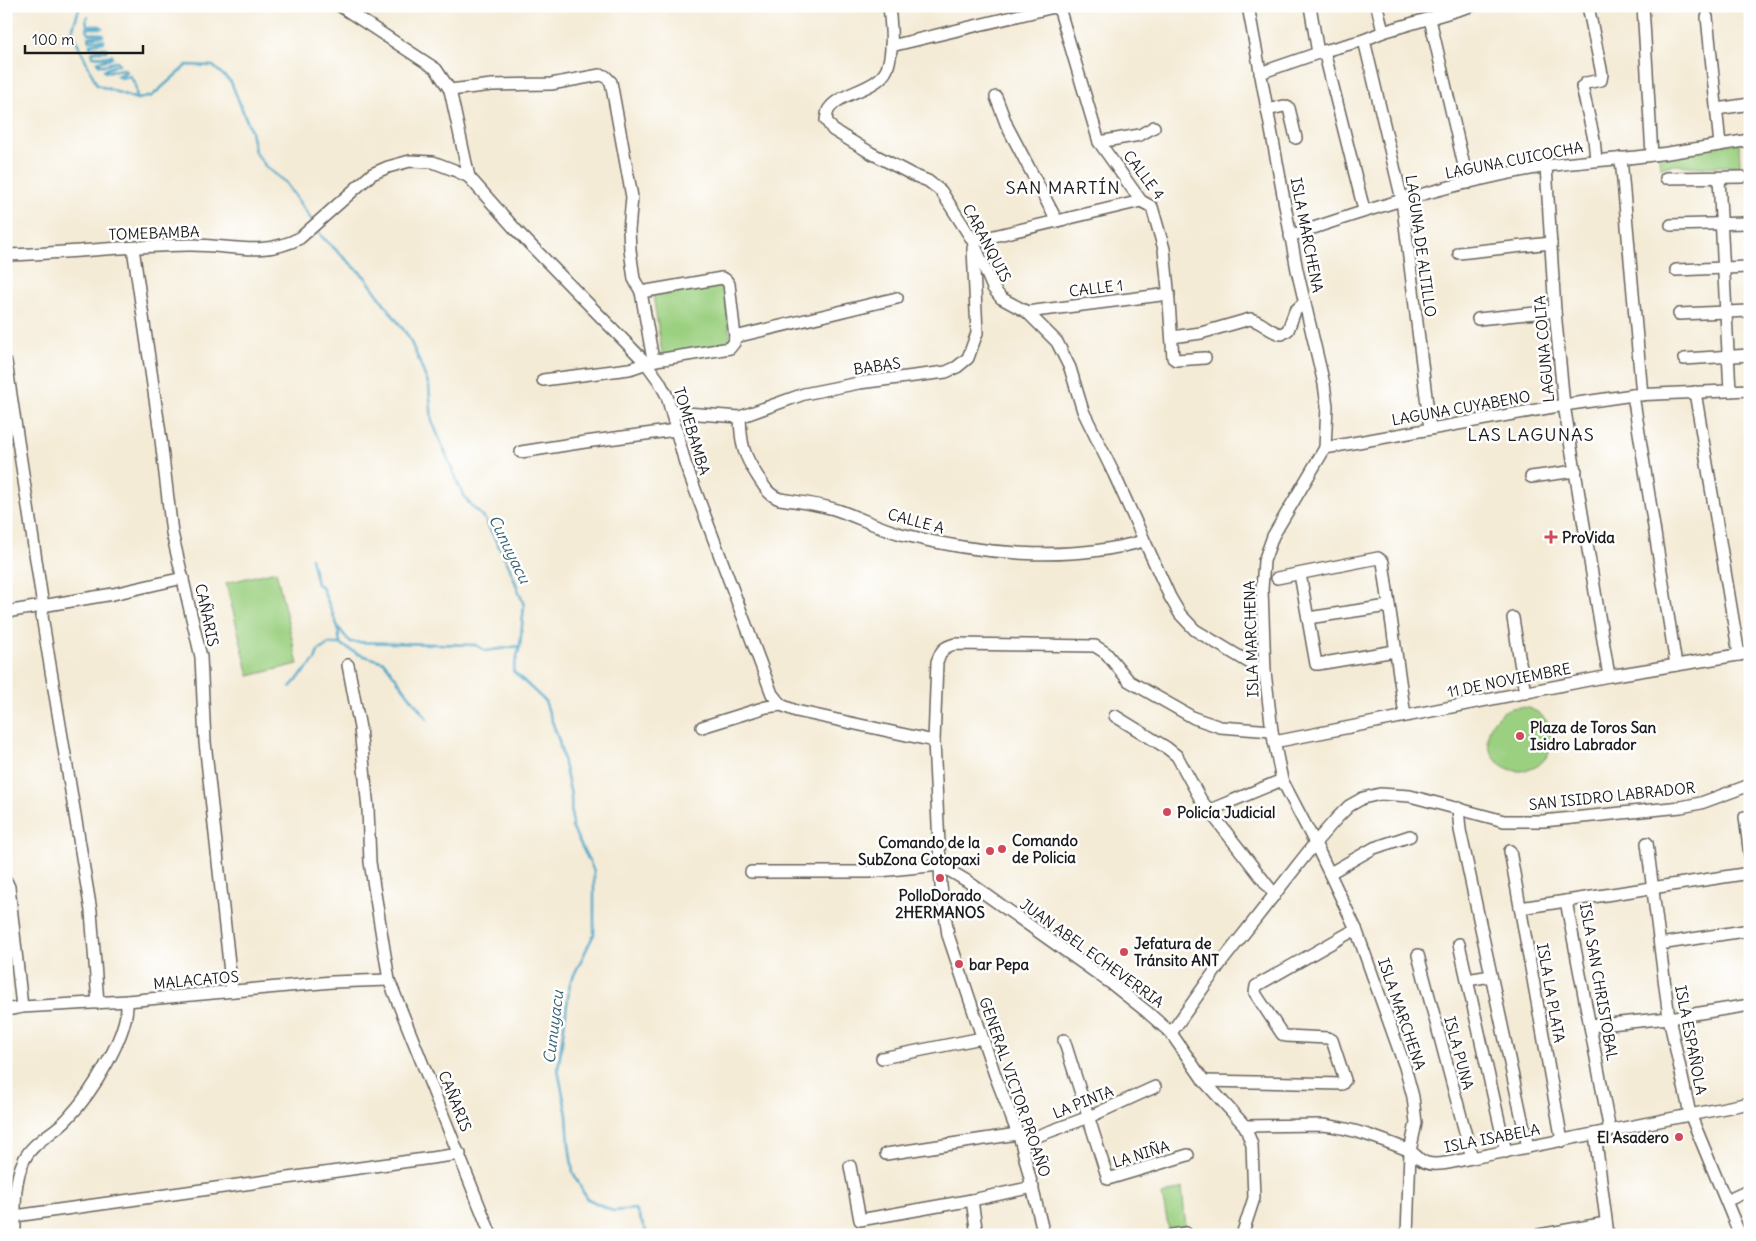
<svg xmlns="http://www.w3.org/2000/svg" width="1756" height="1241" font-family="Delius,sans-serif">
<rect width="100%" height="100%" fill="#fff"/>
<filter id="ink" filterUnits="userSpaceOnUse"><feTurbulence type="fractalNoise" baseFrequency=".02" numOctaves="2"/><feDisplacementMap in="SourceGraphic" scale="10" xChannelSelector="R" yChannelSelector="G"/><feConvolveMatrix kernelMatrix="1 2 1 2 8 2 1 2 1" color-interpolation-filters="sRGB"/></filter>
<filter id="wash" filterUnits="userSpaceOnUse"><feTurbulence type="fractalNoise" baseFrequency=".0096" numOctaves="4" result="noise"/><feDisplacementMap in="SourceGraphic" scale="20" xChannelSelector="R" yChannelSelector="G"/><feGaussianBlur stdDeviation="1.12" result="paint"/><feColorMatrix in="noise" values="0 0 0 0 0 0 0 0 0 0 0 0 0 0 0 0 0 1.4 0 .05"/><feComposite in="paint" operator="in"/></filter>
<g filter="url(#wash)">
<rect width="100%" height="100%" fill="#f4ebd6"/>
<g fill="#9cd081" stroke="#5c764e">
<path d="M1739 143 1740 165 1702 167 1675 165 1660 167 1658 150Z"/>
<path d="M724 285 731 346 663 359 653 295Z"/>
<path d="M276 571 298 664 249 676 226 583Z"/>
<circle cx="1520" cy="739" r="32"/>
<path d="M1182 1188 1186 1228 1169 1230 1162 1195Z"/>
</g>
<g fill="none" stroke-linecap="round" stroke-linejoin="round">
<g stroke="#4ba7c9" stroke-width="2.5">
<path d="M80 6 72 31 97 85 137 99 152 96 187 65 213 66 231 82 251 131 255 152 267 168 285 182 313 222"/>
<path d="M88 17 86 18 87 25 100 26 102 28H87L88 33 103 34V36L89 37V40H104V42L90 44V47L107 48 106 51H95L92 53 93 56 104 57 112 55V58L97 62 100 65H106L117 61 119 64 104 70 105 72 124 69 126 72 117 76 121 78 130 76 135 84 137 99"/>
<path d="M317 229 322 237 365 277 408 336 418 358 429 386 432 421 459 486 468 502 484 518 509 566 524 605 520 646 513 671 545 701 559 741 571 795 572 827 594 871V934L570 983 558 1070 567 1115 569 1145 573 1172 586 1198 613 1211 635 1209 648 1235"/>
<path d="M311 558 317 584 322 587 338 627 350 642 476 645 486 651 520 646"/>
<path d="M340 644 358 654 384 662 427 719"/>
<path d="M290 687 315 660 318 651 329 644H340L338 629"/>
</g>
</g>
</g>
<g filter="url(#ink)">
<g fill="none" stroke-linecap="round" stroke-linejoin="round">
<defs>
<g id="minor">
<path d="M340 6 436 69 450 90 469 177"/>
<path d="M889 6C891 26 894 50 887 69 878 90 840 92 829 109 827 111 827 116 826 120L833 130 871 153 913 175 928 181 941 191 973 241 993 288 1001 298 1027 312 1057 342 1070 368 1083 411 1114 474 1170 597 1180 614 1195 630 1265 672"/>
<path d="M1248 6 1297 270 1324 384 1327 406 1325 448 1273 536 1264 561 1262 589 1265 672 1272 731 1282 780 1315 843 1356 929 1405 1067 1413 1097 1416 1123 1410 1151 1407 1235"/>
<path d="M1310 6 1318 53"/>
<path d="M1377 6 1383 32"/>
<path d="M1588 6 1602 74 1601 80 1586 83 1582 87 1594 139 1596 160"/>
<path d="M1643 6 1652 155"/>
<path d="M1707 17 1720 145"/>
<path d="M1430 19 1468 183"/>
<path d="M1364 40 1402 200 1430 429"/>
<path d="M891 46 1054 7 1060 11 1099 142 1141 201 1152 207 1164 249 1168 289 1173 358 1176 360 1205 358"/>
<path d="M1324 51 1364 210"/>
<path d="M1260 73 1324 51 1364 40 1383 32 1471 6"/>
<path d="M450 90 492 85 551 84 600 75 605 76 611 82 632 197 629 230 630 250 634 279 641 292"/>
<path d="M996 97 1007 126 1057 221"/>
<path d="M1717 109 1750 104"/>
<path d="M1267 110 1284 106 1289 108 1296 138"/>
<path d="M1099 142 1140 135 1154 127"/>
<path d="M1621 158 1642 395"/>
<path d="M1546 166 1555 311 1564 405 1609 676"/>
<path d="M1666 178 1742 177"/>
<path d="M1719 178 1730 391"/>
<path d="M1671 225 1746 223"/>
<path d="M1290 236C1374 207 1459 181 1547 166 1582 161 1617 160 1652 155 1685 151 1717 145 1750 140"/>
<path d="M973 241 1141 201"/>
<path d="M133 248 161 440 172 533 201 657 205 742 232 991"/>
<path d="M1459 253 1551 243"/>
<path d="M6 255C67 253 128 246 188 245 229 244 261 258 300 238L372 174 388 167 410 161 433 162 454 170 469 177 516 230 646 363 659 381 667 396 685 463 772 694 781 705 796 711 934 741"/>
<path d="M1676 270 1748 267"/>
<path d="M1027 312 1169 294"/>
<path d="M1679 314 1750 311"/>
<path d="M1478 319 1555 311"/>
<path d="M735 337 897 298"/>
<path d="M1172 337 1201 333 1250 319C1262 321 1270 333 1282 334L1288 330 1295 311 1305 302"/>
<path d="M1684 359 1750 355"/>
<path d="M6 362 43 606 42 616 47 647 91 911 98 1003"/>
<path d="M543 380 629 369C641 366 650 360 663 359L730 348 734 343 735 337 729 284 726 280 722 278 641 292 653 360"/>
<path d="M1695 392 1739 655"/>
<path d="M1633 395 1676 665"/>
<path d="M672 412 740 417 804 394 859 383 946 372 957 367 968 358 977 333 973 248"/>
<path d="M740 417C741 445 743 454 758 477 765 487 768 495 780 499 799 502 819 504 837 510 858 517 879 528 901 534 977 554 1067 563 1143 541"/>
<path d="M1325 448 1564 405 1633 395 1750 390"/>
<path d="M521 452 585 442 676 430"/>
<path d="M1531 477 1576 471"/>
<path d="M1300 574 1316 664H1318L1395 651"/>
<path d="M1277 578 1378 558 1383 562 1405 716"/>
<path d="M6 612 113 594 183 578"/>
<path d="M1308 618 1388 606"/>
<path d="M1513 618 1525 693"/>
<path d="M348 665 360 728 368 809 370 862 389 980 491 1235"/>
<path d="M1115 716 1167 748 1177 756 1201 800 1275 895"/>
<path d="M702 727 766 707 781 705"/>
<path d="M1274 742 1609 676 1750 653"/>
<path d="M1458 808 1460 830 1528 1147"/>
<path d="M1208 811 1282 780"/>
<path d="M1745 817 1750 856"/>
<path d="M1647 843 1669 1018 1690 1114 1740 1235"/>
<path d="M1510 851 1562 1141"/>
<path d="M751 872H869L940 865 967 881 1112 984 1146 1011 1171 1033 1204 1081 1245 1126 1252 1145 1254 1198 1242 1235"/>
<path d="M1330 873 1374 848 1410 836"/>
<path d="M6 881 9 887 22 1007"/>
<path d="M1566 901 1610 1131"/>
<path d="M1520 908 1750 873"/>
<path d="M1459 944 1506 1152"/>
<path d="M1660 944 1750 930"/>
<path d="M1418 955 1472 1158"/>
<path d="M1467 980 1491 976"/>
<path d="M6 1010 22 1007 127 1001 332 982 389 980"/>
<path d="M1590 1026 1669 1018 1750 1005"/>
<path d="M1171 1033 1220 964 1315 843 1337 818 1349 806 1363 798 1380 794 1410 796 1504 821H1543L1681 807 1701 803 1750 785"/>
<path d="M1064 1040 1108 1179 1188 1155"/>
<path d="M882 1058 982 1038"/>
<path d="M1204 1081 1342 1084 1345 1080 1332 1040 1328 1038 1286 1036 1282 1034 1255 993 1256 986 1356 929"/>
<path d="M1245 1126 1323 1125C1352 1128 1381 1139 1408 1150 1415 1153 1419 1161 1427 1163 1440 1167 1459 1160 1472 1158L1750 1103"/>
<path d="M1595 1134 1608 1235"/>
<path d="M1021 1142 1089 1117 1155 1087"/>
<path d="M886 1154 1017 1134"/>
<path d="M850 1166 860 1220 972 1200 1033 1187"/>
<path d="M972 1200 977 1235"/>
<path d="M1726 1201 1750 1190"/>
<path d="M15 1216 460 1154"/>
<path d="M15 1235C15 1211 13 1182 24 1160 33 1141 55 1133 68 1118 91 1094 129 1035 127 1001"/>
<path d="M1044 1235 1021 1142 995 1075 948 935 941 886 934 741 937 662C941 651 943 647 955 644L1095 646 1106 653 1129 681 1194 718 1220 727 1272 731"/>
<path d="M1172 1235 1186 1233"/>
<path d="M1539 1235 1606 1223"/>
</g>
</defs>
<use href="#minor" stroke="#68645d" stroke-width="14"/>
<use href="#minor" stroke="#fff" stroke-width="11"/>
</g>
</g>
<g fill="#d1495b" stroke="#fff" stroke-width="2">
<path d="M1548.5 529.5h5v5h5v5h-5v5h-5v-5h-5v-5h5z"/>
<circle cx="1520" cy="736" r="5"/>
<circle cx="1167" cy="812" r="5"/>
<circle cx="1002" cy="849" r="5"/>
<circle cx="990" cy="851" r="5"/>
<circle cx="940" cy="878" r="5"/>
<circle cx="1124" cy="952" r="5"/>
<circle cx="959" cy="964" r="5"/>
<circle cx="1679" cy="1137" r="5"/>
</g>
<g text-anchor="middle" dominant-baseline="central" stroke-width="5" stroke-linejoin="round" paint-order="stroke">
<g font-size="15" fill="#1c1c1c" stroke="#fff">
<text transform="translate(1514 160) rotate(-11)">LAGUNA CUICOCHA</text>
<text transform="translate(1144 175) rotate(53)">CALLE 4</text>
<text transform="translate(154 233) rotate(-2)">TOMEBAMBA</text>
<text transform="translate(1307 235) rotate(79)">ISLA MARCHENA</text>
<text transform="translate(987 243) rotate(62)">CARANQUIS</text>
<text transform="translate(1421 246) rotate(82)">LAGUNA DE ALTILLO</text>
<text transform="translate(1096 288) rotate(-7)">CALLE 1</text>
<text transform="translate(1544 349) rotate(-95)">LAGUNA COLTA</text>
<text transform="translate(877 366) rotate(-8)">BABAS</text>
<text transform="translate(1461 408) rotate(-10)">LAGUNA CUYABENO</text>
<text transform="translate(692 431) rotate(73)">TOMEBAMBA</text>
<text transform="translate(916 521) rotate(15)">CALLE A</text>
<text transform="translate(207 615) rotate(78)">CAÑARIS</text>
<text transform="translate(1251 639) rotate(-92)">ISLA MARCHENA</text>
<text transform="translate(1509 680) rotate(-11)">11 DE NOVIEMBRE</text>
<text transform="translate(1612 796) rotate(-6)">SAN ISIDRO LABRADOR</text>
<text transform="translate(1092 953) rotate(36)">JUAN ABEL ECHEVERRIA</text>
<text transform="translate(196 980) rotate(-5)">MALACATOS</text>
<text transform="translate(1599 982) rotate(80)">ISLA SAN CHRISTOBAL</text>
<text transform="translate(1551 993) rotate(80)">ISLA LA PLATA</text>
<text transform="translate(1402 1014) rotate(71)">ISLA MARCHENA</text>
<text transform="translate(1691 1040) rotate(79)">ISLA ESPAÑOLA</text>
<text transform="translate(1459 1053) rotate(75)">ISLA PUNA</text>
<text transform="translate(1015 1087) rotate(71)">GENERAL VICTOR PROAÑO</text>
<text transform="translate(455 1101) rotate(68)">CAÑARIS</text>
<text transform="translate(1083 1102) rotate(-22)">LA PINTA</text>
<text transform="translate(1492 1138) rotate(-11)">ISLA ISABELA</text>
<text transform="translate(1141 1154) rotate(-17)">LA NIÑA</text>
</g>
<g font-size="15" font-weight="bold" fill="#1c1c1c" stroke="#fff" text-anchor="start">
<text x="1562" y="537">ProVida</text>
<text x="1530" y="727">Plaza de Toros San<tspan x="1530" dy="17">Isidro Labrador</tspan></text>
<text x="1177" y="812">Policía Judicial</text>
<text x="1012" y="840">Comando<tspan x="1012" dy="17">de Policia</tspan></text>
<text x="980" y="842" text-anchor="end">Comando de la<tspan x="980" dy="17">SubZona Cotopaxi</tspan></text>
<text x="940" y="895" text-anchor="middle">PolloDorado<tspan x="940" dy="17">2HERMANOS</tspan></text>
<text x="1134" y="943">Jefatura de<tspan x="1134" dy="17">Tránsito ANT</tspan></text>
<text x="969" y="964">bar Pepa</text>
<text x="1669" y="1137" text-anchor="end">El Asadero</text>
</g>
<g font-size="16" font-style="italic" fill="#346272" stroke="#fff">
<text transform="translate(510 549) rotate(64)">Cunuyacu</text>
<text transform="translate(553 1027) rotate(-83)">Cunuyacu</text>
</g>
<g font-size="18" letter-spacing="1" fill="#1c1c1c" stroke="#fff">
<text x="1063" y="187">SAN MARTÍN</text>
<text x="1531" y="434">LAS LAGUNAS</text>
</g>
</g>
<rect width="1756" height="1241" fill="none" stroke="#fff" stroke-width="25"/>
<path d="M25 45v8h118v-8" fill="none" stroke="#1c1c1c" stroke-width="2.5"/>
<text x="32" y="45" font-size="15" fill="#1c1c1c" stroke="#ffffff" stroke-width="4" paint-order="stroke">100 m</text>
</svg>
